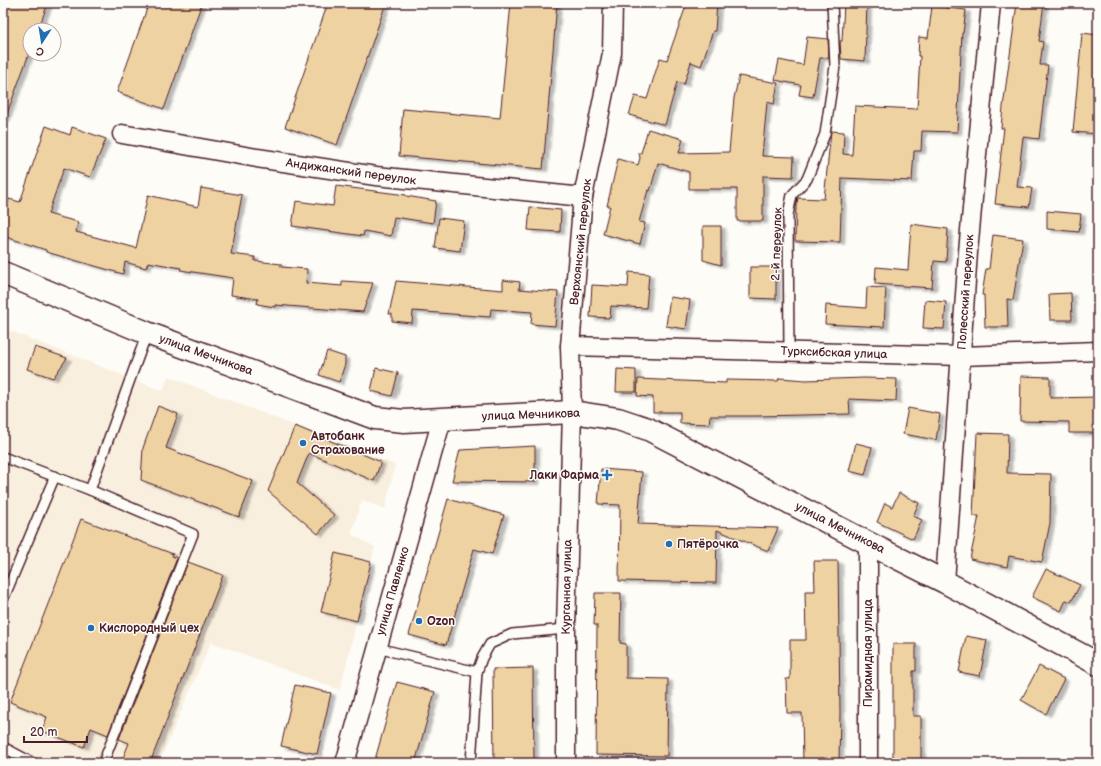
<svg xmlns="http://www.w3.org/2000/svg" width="1101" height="766" font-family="'Balsamiq Sans',sans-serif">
<defs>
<filter id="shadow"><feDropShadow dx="4.5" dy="2.5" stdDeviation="1" flood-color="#0004"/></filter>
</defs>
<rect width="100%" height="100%" fill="#fdfcf7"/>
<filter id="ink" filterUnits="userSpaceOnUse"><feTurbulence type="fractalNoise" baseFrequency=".025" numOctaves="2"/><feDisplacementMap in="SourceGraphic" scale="8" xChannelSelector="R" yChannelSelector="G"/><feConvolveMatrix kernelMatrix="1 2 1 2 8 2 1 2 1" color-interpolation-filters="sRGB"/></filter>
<g filter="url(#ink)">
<path fill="#f9efde" d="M3 328 163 391 168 376 395 465 385 509 362 500 351 534 375 547 340 690 211 642 159 763H3Z"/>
<g fill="#efd2a2" stroke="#4a1f2b" filter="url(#shadow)">
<path d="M3 3H48L38 30H30V51L5 119H3Z"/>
<path d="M149 3H202L164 109 117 92Z"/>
<path d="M328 3H386L337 145 285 127Z"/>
<path d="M511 3H557L543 169 399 156 403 109 500 118Z"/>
<path d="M687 3H717L715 31H713L701 66 691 62 684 84 677 82 665 125 629 115 635 96 647 99 660 58 667 60Z"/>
<path d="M844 3H867L865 61 841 59 840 41H842Z"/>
<path d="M1017 3H1044L1039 41 1043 42 1040 65H1048L1039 139 1023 137 1017 187 1032 188 1029 207 995 204 1004 128H1001L1003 107Z"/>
<path d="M932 6 966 10 963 33H962L957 132 922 131 921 151H914L912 181 842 178 840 242 795 241 796 207 798 198 824 199 831 131 844 132 843 154 852 155 855 106 917 109 920 56H918L919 37 928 38Z"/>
<path d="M1082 33 1098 35V134L1073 132Z"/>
<path d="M807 37 828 39 829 58H820L813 97 799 95 801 85 775 80 779 60 803 65Z"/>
<path d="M739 76 778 83 774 104 767 102 762 156 794 157 793 177 763 176V221H737V189H689V172L658 163 650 191 648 190 639 222 645 223 640 244 603 234 610 206H607L618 159 638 165 640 158 639 153H641L648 129 683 139 679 153 729 152 734 98Z"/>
<path d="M46 126 70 135 72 127 106 139 90 177 64 168 48 214 78 222 76 232 136 248 148 195 198 207 201 188 242 195 231 254 255 257V261L281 264V267L307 269 306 283 342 286V281L373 283 363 312 275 305V307L257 304 258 299 231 295 233 278 180 270 181 268 148 262 146 268 125 262 123 274 46 252V250L3 236V217L9 199 20 202Z"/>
<path d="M336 186 406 195V196L436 201 433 223 394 217 391 236 364 231 363 236 292 226 296 201 333 206Z"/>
<path d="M530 207 561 210 560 232 528 230Z"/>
<path d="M1047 211 1081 214 1079 232 1047 229Z"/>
<path d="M439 218 464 221 460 251 435 248Z"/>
<path d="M911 224 948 229 946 262 934 261 932 288 875 284 876 267 908 270Z"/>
<path d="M703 226H721V265L703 260Z"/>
<path d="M993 235 1023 239 1013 300 1007 299 1008 327H985L984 295H982L986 269H989Z"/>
<path d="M750 267H776V299L750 298Z"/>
<path d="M629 272 649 274 646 308 611 306 610 318 590 317 592 285 628 287Z"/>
<path d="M503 280 520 282 519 289 558 292 555 326 531 324 532 312 491 309 490 317 413 311 412 323 392 321V314H389L396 281 503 290Z"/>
<path d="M867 287 886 288 884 327 825 324 826 305 866 308Z"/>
<path d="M1071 293 1072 320H1050L1049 294Z"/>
<path d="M670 297 690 300 686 329 666 326Z"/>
<path d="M925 300 946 302 944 329 923 328Z"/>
<path d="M35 347 67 358 53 378 27 369Z"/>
<path d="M327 351 345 357V364L339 382 319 375Z"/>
<path d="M376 368 398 373 392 396 371 391Z"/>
<path d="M617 369 636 370V392H616Z"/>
<path d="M1021 376 1050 377V398L1098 397V433H1069V422L1020 421Z"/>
<path d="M779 378 806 380 864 378 897 379 896 401 849 399 850 414 756 416H710L709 424 680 423V412H653V397L637 396 638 379 726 383V380L778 381Z"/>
<path d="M158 406 178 414 166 448 253 481 239 517 141 480 143 448Z"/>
<path d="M908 408 940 414 936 440 903 434Z"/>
<path d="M295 426 381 462 374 481 309 453 297 483 334 515 318 534 268 491Z"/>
<path d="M977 433 1008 434 1007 473 1051 474 1050 523 1042 562 1009 556 1007 567 970 559 979 516H973Z"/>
<path d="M856 443 872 447 865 475 849 471Z"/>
<path d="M535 446V482L452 481 460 450Z"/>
<path d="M601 469 642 472 638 524 778 528 768 551 717 530 716 583 619 581 620 505 598 504Z"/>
<path d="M899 493 919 503 913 516 922 520 913 539 877 522 885 503 892 507Z"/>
<path d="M448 499 504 515 492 554 474 549 446 645 409 635Z"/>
<path d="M81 519 173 554 172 556 177 558 108 735 91 728 84 747 42 731 47 717 10 702Z"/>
<path d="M335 553 371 562 357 621 321 612Z"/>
<path d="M814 561H838L840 712 839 763H803L802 713H787L786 679H790V640H806L805 591H815Z"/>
<path d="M188 562 223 575 150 763H121L129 743 119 739Z"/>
<path d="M1046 569 1080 585 1071 602 1066 600 1061 611 1032 597Z"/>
<path d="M595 593H621L620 643 626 644V678L668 679 667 756 596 755 597 625H594Z"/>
<path d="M966 636 987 640 980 676 959 672Z"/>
<path d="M893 644H916V671H913V716H921V763H893Z"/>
<path d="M1039 666 1064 679 1046 714 1021 700Z"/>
<path d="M533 668 534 763H494L493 669Z"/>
<path d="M397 682 435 692 415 763H374Z"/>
<path d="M295 685 331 693 317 754 281 746Z"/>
</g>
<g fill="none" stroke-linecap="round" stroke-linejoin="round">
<defs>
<g id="lane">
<path d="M789 351 788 215 792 195 807 179 825 134 835 66 832 3"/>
<path d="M3 457 90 490 193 534 103 763"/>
<path d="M90 490 147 333"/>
<path d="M3 600 55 476"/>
<path d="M377 648 477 672"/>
<path d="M3 747 33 763"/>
<path d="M471 763 477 672 482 658 490 644 512 634 566 629"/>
</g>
<g id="street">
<path d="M122 134 257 158 376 176 583 197"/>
<path d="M570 346 962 356 1098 351"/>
<path d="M945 582 968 252 991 3"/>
<path d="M345 763 442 419"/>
<path d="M566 763V629L572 412 570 346 583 197 612 53 613 3"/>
<path d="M868 763V543"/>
</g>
<path id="secondary" d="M3 273 147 333 375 418 404 421 572 412 618 419 648 429 868 543 945 582 1098 664"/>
</defs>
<use href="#lane" stroke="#4a1f2b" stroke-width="12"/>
<use href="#street" stroke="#4a1f2b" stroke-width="21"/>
<use href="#secondary" stroke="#4a1f2b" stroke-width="25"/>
<use href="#lane" stroke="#fdfcf7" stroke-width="9"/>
<use href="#street" stroke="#fdfcf7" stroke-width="18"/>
<use href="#secondary" stroke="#fdfcf7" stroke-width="22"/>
</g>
</g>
<g fill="#1f6fb2" stroke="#fdfcf7" stroke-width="1.5">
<circle cx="303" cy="443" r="4"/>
<path d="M605 469h4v4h4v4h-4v4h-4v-4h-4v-4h4z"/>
<circle cx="669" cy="544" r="4"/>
<circle cx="419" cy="621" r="4"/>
<circle cx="91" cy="628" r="4"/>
</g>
<g text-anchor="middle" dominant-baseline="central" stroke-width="3" stroke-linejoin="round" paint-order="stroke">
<g font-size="12" fill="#4a1f2b" stroke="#fdfcf7">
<text transform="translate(351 172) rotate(8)">Андижанский переулок</text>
<text transform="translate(581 242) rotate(-84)">Верхоянский переулок</text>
<text transform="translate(777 244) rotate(-88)">2-й переулок</text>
<text transform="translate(966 292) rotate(-86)">Полесский переулок</text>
<text transform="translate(834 353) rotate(2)">Турксибская улица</text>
<text transform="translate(206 355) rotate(20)">улица Мечникова</text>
<text transform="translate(531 415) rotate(-2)">улица Мечникова</text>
<text transform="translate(840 528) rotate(27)">улица Мечникова</text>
<text transform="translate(567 587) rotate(-89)">Курганная улица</text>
<text transform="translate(393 591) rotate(-74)">улица Павленко</text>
<text transform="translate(868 653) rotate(-90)">Пирамидная улица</text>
</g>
<g font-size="12" font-weight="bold" fill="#4a1f2b" stroke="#fdfcf7" text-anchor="start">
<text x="311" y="436">Автобанк<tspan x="311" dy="14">Страхование</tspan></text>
<text x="599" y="475" text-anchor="end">Лаки Фарма</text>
<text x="677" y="544">Пятёрочка</text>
<text x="427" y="621">Ozon</text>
<text x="99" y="628">Кислородный цех</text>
</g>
</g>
<rect width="1101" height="766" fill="none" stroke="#fdfcf7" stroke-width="16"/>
<rect x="8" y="8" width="1085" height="750" fill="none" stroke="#4a1f2b" stroke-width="1.5" filter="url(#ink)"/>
<g transform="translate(42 42) rotate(192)"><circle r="19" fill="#fdfcf7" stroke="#b5a4a5"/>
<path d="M0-3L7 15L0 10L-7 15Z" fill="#1f6fb2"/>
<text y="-6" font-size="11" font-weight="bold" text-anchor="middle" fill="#4a1f2b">С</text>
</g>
<path d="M24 736v6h63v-6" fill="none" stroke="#4a1f2b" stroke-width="2"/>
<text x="30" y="736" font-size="12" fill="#4a1f2b" stroke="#fdfcf7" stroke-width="3" paint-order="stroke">20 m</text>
</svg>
